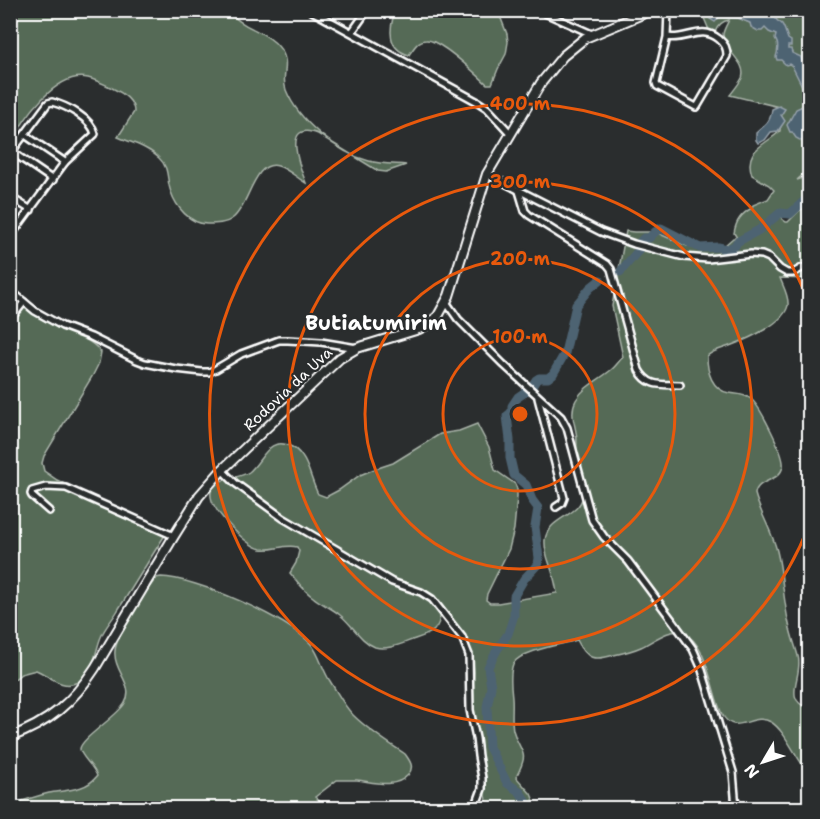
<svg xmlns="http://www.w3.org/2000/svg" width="820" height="819" font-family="'Shantell Sans',sans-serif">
<rect width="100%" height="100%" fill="#2a2d2e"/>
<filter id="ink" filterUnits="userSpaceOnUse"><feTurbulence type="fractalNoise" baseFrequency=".0167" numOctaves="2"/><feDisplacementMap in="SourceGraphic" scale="12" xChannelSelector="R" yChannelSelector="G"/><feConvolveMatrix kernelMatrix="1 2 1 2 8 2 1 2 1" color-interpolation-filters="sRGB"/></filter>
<g filter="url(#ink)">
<g fill="#556a56" stroke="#aab4aa" stroke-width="1.5">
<path d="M11 10 230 11C240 28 265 30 278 46 293 63 280 74 286 90 298 120 337 153 369 161 380 164 394 164 406 165L386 172 378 171 318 134C281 119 300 168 306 183 297 178 288 169 278 166 254 159 249 206 233 218 226 224 215 224 207 224 190 224 176 207 171 192 166 180 170 168 159 158 148 147 132 143 118 137L134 112C134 101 123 93 114 89 106 85 97 80 88 78 56 71 23 119 11 144Z"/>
<path d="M395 11H498L507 34 508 42 506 54 498 69 492 84H487C476 74 440 39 426 40 418 40 413 49 409 55 387 49 389 29 395 11Z"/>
<path d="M701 11H726L722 12 718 18 720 16 732 15 750 23 776 20 774 15H769L767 13C773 8 781 12 788 11L790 13V15L807 11H809V166L807 171 797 180 800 179 809 173V196L808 199C801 200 797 208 791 209V212L782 215V219L786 222H788L799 211 809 205V279L780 278C783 286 789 296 788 305 785 323 748 339 732 345 723 349 715 349 707 356 707 372 712 390 729 393 737 394 745 394 751 399 760 406 785 455 783 466 780 483 757 478 755 494 760 513 772 531 777 551 783 575 783 600 789 624 791 635 795 645 798 656 804 675 781 700 809 708V773C796 760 786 731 771 722 753 711 735 738 722 714 711 692 708 643 683 633 669 627 653 642 641 647 632 651 623 653 614 655 594 661 587 660 577 640 563 644 519 651 513 664 509 674 511 687 512 697 513 707 511 720 513 730 520 755 531 749 516 777L531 794 537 808H491L486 800 484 791 472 700 474 672 473 655 466 642 441 611C439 631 433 633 415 639 403 643 387 651 375 647 360 641 352 624 340 615 332 608 321 604 313 597 304 591 297 581 290 573L296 563 299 551 297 547C284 544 274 551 261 549 247 546 213 512 211 497 208 476 238 480 249 472 262 462 269 434 292 447 308 456 310 479 318 494L326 497 339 490 360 475 372 470 393 463 440 434 459 431 477 424 489 447 495 470 515 484 517 489V497L514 529 509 549 487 594 486 600 490 603H498L557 593C556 587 555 581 553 575 550 563 544 553 545 540 548 517 579 517 583 496 585 482 578 468 577 455 576 447 578 439 576 432 574 421 570 411 576 400 584 386 599 380 611 370 615 367 619 361 623 357L612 306 626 231 634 232H655L687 246 715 249 725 245 733 238H737L734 233C736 221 741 214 752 208L753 205 768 199 774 190 769 185 752 175C743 149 766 145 780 131V129C784 122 782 114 779 107L730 95C734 90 739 84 742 78 748 62 722 50 723 34 724 29 727 24 729 20 722 21 718 25 715 32L709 30Z"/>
<path d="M11 293C31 302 48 315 67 328 79 336 93 341 101 352L99 363 93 375 44 456 42 463 44 471 57 480 165 535C149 560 134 585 118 610 113 619 105 627 101 637 95 651 94 675 78 682 62 690 50 676 36 670L21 674 11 682Z"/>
<path d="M161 577C194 577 290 619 311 644 320 655 322 669 330 681 337 692 344 706 353 715 368 730 387 742 405 754 410 761 415 767 408 775 395 789 374 782 357 780 350 780 344 780 337 780L315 797 327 808H11L10 806 13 804C25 800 37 796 49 793 66 790 86 791 97 776 94 766 80 756 80 749 80 739 118 716 125 703 135 686 115 672 115 655 114 647 118 640 122 633 125 628 126 622 129 616 137 603 147 591 156 578Z"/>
</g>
<g fill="#4e6372" stroke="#95a1aa" stroke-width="1.5">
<path d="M726 10 771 11 767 13 769 15H774C777 23 778 20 782 24 784 27 787 36 788 39L791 41V46H788V49H791L792 53 801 57 802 61 806 60 809 61V145L796 138 792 132H790L787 125 796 109 807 104 806 100 803 98 805 92 792 66 789 64 786 65 781 60H777L776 57C778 51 779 44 775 39L776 35 769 32 765 28 762 31H758L751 27 750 23 738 18 723 17 720 16 715 22 710 19 711 17Z"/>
<path d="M779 106 785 109 781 115 785 121 778 131 771 132 765 140 758 143 756 140V133C765 124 770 124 772 109Z"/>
</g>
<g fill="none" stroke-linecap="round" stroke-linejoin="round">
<g stroke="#4e6372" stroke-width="9">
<path d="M620 272 638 251 640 242 644 238H649L655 232 661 228 700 248 718 247 727 249 735 246 737 242 759 230 780 213 790 214 804 201 810 199"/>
<path d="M530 808 520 792 507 783 489 747 487 707 491 687 488 667 497 650 508 634 514 615V596L524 579 538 564 539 558 535 527 538 508 532 500 526 485 514 475 510 458V440L507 416 512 412V406L518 397 531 388 536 380 539 378H548L553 374 565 353 576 305 590 288 600 280"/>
</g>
<defs>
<g id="street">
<path d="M310 10 478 102 487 108 511 134"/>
<path d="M538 10 592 34"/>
<path d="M352 32 364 15 369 10"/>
<path d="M667 37 656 83 657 86 696 107H697L727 56C727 48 725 44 719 39 701 24 686 41 667 37L668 10"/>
<path d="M25 135 65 162"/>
<path d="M12 152 53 180"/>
<path d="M10 154 48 103 52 102C67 106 91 118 95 134L65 162 10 237"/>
<path d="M487 174 601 232 634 244 684 257 708 259 751 254 762 255 769 258 780 269 787 273H793L802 268"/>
<path d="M519 191 525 211 529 215 607 264 611 269 639 370C649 388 662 384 680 385"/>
<path d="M10 197 31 210"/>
<path d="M10 290 35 311 62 326 91 337 137 360 145 363 176 369 202 372H209L216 369 241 354 279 340H288L321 342 357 348"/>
<path d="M446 302 458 319 503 364 561 417 567 428 592 520 604 537 628 561 675 624 693 649 701 667 733 772 736 808"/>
<path d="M10 320 24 302"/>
<path d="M538 398 564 498 562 503 556 507"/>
<path d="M222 470 235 483 283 518 392 582 421 592 432 599 462 637 469 655 470 710 476 738 478 756 482 778V789L475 808"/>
<path d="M49 511 32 496 31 494 32 491 46 487 66 488 174 536"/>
</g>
<path id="secondary" d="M10 737C49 723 73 702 95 668L174 536 199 496 222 470 340 358 357 348 419 329 430 323 438 316 449 296 487 174 541 83 563 56 585 38 652 10"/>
</defs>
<use href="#street" stroke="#fff" stroke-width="10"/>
<use href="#secondary" stroke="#fff" stroke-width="12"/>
<use href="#street" stroke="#2a2d2e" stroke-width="5"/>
<use href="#secondary" stroke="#2a2d2e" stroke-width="8"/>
</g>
</g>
<g fill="none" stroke="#e8590c" stroke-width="3">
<circle cx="520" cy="414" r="77"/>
<circle cx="520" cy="414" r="155"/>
<circle cx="520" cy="414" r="232"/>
<path d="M809 525A310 310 0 1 1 809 303"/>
</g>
<g text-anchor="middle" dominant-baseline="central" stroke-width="4.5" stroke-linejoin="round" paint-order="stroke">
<g font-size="15" fill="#fff" stroke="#2a2d2e">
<text transform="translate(288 389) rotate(-43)">Rodovia da Uva</text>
</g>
<g font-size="21" font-weight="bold" fill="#fff" stroke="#2a2d2e">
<text x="376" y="323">Butiatumirim</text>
</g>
</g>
<circle cx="520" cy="414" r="9" fill="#e8590c" stroke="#2a2d2e" stroke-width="3"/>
<g font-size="18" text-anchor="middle" font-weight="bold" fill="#e8590c" stroke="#2a2d2e" stroke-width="4.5" stroke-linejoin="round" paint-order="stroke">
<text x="520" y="110">400 m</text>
<text x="520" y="188">300 m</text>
<text x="520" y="265">200 m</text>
<text x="520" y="343">100 m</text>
</g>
<rect width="820" height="819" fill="none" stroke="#2a2d2e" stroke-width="36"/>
<rect x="18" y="18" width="784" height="783" fill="none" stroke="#fff" stroke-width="2" filter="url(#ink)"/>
<g transform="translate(763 762) rotate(231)" stroke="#2a2d2e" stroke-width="4.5" paint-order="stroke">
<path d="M0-4.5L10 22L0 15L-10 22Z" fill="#ffffff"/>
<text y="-9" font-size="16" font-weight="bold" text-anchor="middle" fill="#ffffff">N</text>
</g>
</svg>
